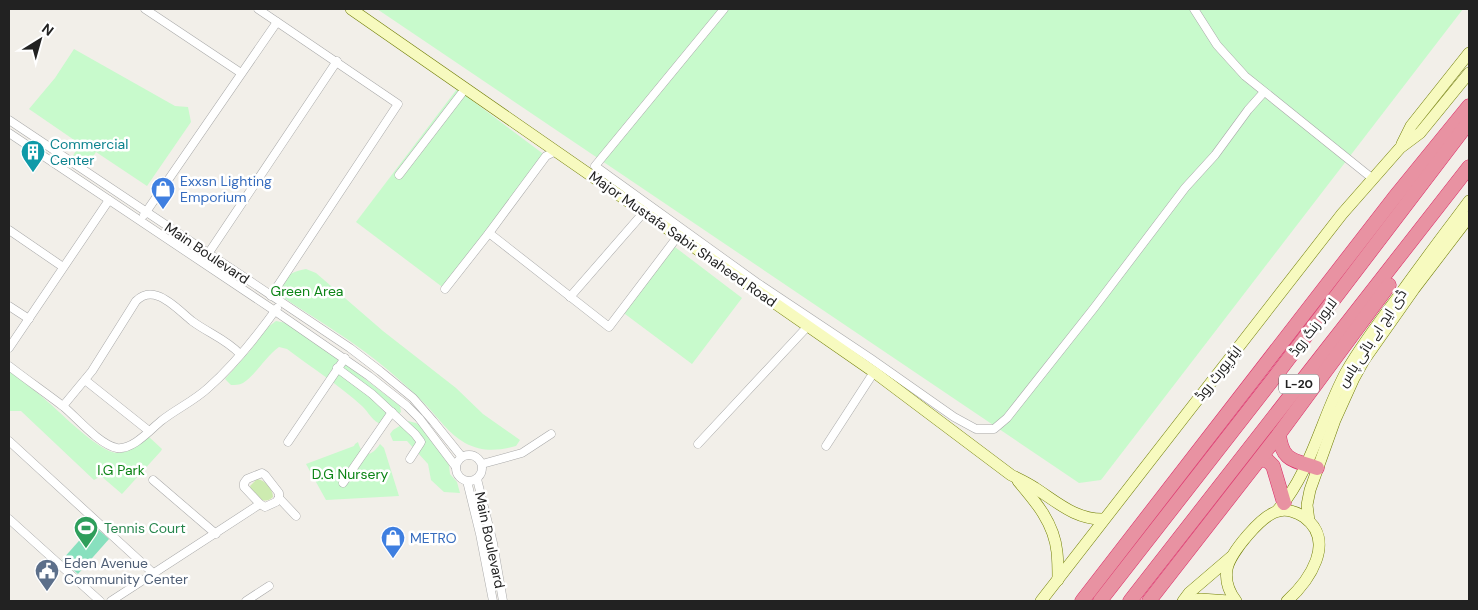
<svg xmlns="http://www.w3.org/2000/svg" width="1478" height="610" font-family="'DM Sans',Cairo,sans-serif">
<rect width="100%" height="100%" fill="#f2efe9"/>
<path fill="#cdebb0" d="M257 479C265 480 273 489 273 497 264 506 253 496 250 486Z"/>
<g fill="#c8facc">
<path d="M377 9H1463L1101 480 1079 483Z"/>
<path d="M74 49 175 106 188 107 191 122 147 186 96 152 85 169 71 159 80 144 29 109 55 78Z"/>
<path d="M457 89 546 156 445 289 356 222Z"/>
<path d="M671 244 742 298 692 364 621 311Z"/>
<path d="M306 269 316 273 383 331 456 388 483 414 520 440 516 446C498 451 482 452 465 443 449 434 439 419 427 406 414 393 401 381 388 370 355 342 317 320 281 296L278 293C278 278 293 271 306 269Z"/>
<path d="M276 321 286 323 352 369 400 406 401 412C396 416 389 424 382 424 373 423 368 411 362 406 339 385 312 368 287 349L279 347C266 356 254 377 243 383 239 385 235 385 231 385L225 379 249 352 268 327Z"/>
<path d="M9 372 15 375C26 384 37 392 48 402 61 413 101 454 118 453 130 452 140 443 148 436L162 449 161 451 122 494 101 476 94 480 21 411H9Z"/>
<path d="M408 421 416 423 421 427 449 465 450 474 457 482 460 493 444 492 431 480 428 464 407 441H393L390 434 393 430Z"/>
<path d="M358 442C363 459 372 456 380 444L384 448 399 496 326 500 306 464 354 446 355 444Z"/>
</g>
<path fill="#88e0be" d="M93 525 109 539 78 574 62 560Z"/>
<g fill="none" stroke-linecap="round" stroke-linejoin="round">
<defs>
<g id="street">
<path d="M145 9 241 73"/>
<path d="M258 9 398 104 271 296"/>
<path d="M724 9 595 166 756 282 870 358 954 417 976 429H994L1007 418 1094 308 1185 188 1215 155 1248 110 1264 92"/>
<path d="M1194 9 1217 45 1245 76 1373 179"/>
<path d="M9 120 350 348 380 371 413 398 433 421 462 457"/>
<path d="M9 133 275 311 369 376 407 406 419 418 456 467"/>
<path d="M399 175 465 89"/>
<path d="M144 215 277 22"/>
<path d="M9 230 63 267"/>
<path d="M489 233 609 327 678 236"/>
<path d="M208 254 337 61"/>
<path d="M445 289 489 233 546 156 556 151"/>
<path d="M570 297 644 212"/>
<path d="M9 306 29 319"/>
<path d="M9 348 109 200"/>
<path d="M9 366C27 380 46 393 64 407 77 418 100 445 117 448 133 450 150 430 161 421 176 409 194 401 208 388 234 365 257 336 277 308"/>
<path d="M337 368 372 394 415 434 421 442 410 459"/>
<path d="M85 380 149 431"/>
<path d="M63 406 92 371 136 301C142 295 150 293 158 296 170 300 182 313 192 321 208 333 226 339 240 354"/>
<path d="M9 441 153 573"/>
<path d="M288 442 345 358"/>
<path d="M698 444 808 326"/>
<path d="M826 446 874 372"/>
<circle cx="469" cy="468" r="13"/>
<path d="M482 464 522 453 551 434"/>
<path d="M477 479 493 543 503 601"/>
<path d="M153 480 216 534"/>
<path d="M467 481 480 534 493 601"/>
<path d="M343 483 392 412"/>
<path d="M260 504 244 487V483L247 479 262 473 265 475 279 493V498L296 516"/>
<path d="M9 519 100 601"/>
<path d="M111 601 260 504 265 507 276 502 279 498"/>
<path d="M246 601 269 586"/>
</g>
<g id="secondary">
<path d="M351 9 874 372 1011 475C1019 479 1028 483 1035 488 1057 502 1076 520 1104 519"/>
<path d="M1402 144 1411 126 1469 53"/>
<path d="M1018 481C1036 502 1054 523 1057 552 1058 561 1058 571 1058 580"/>
<path d="M1277 511C1311 473 1322 416 1346 372 1362 344 1382 318 1401 293 1423 262 1446 232 1469 201"/>
<path d="M1309 521 1307 505 1310 490 1335 420 1354 378 1364 360 1414 289 1469 217"/>
<path d="M1041 601 1342 214 1400 148 1420 133 1469 73"/>
<path d="M1183 601 1189 593 1231 557"/>
<path d="M1186 601 1201 599 1229 601"/>
<path d="M1236 601C1229 592 1225 581 1227 569 1230 553 1262 514 1279 511 1287 509 1297 512 1304 517 1337 541 1309 581 1287 601"/>
</g>
<g id="highway">
<path d="M1279 434C1282 462 1294 460 1317 468"/>
<path d="M1260 459 1268 461 1273 466 1284 503"/>
<path d="M1082 601 1394 198 1469 106"/>
<path d="M1100 601 1280 370 1469 122"/>
<path d="M1130 601 1469 167"/>
<path d="M1149 601 1279 434 1389 285"/>
</g>
</defs>
<use href="#street" stroke="#a9a9a9" stroke-width="9"/>
<use href="#secondary" stroke="#707d05" stroke-width="12"/>
<use href="#highway" stroke="#dc2a67" stroke-width="15"/>
<use href="#street" stroke="#fff" stroke-width="8"/>
<use href="#secondary" stroke="#f7fabf" stroke-width="11"/>
<use href="#highway" stroke="#e892a2" stroke-width="14"/>
</g>
<defs>
<symbol id="building-pin" viewBox="-11 -11 22 30"><path d="M0 17L-7.5 6A9.5 9.5 0 1 1 7.5 6Z" fill="#0f9aa8" stroke="#fff"/><path d="M-4-6H4V6H1V3H-1V6H-4ZM-2.5-4.3h1.7v1.8h-1.7ZM.8-4.3h1.7v1.8H.8ZM-2.5-1h1.7V.8h-1.7ZM.8-1h1.7V.8H.8Z" fill="#fff"/></symbol>
<symbol id="shop-pin" viewBox="-11 -11 22 30"><path d="M0 17L-7.5 6A9.5 9.5 0 1 1 7.5 6Z" fill="#3f7fe0" stroke="#fff"/><path d="M-5-2.5h2.3a2.7 3.5 0 0 1 5.4 0H5L5.5 6h-11ZM-1.5-2.5h3a1.5 2.3 0 0 0-3 0Z" fill="#fff"/></symbol>
<symbol id="stadium-pin" viewBox="-11 -11 22 30"><path d="M0 17L-7.5 6A9.5 9.5 0 1 1 7.5 6Z" fill="#2e9e5b" stroke="#fff"/><path d="M0-5a6.5 5 0 1 0 0 10a6.5 5 0 1 0 0-10ZM-3.5-1.8h7v3.6h-7Z" fill="#fff"/></symbol>
<symbol id="civic-pin" viewBox="-11 -11 22 30"><path d="M0 17L-7.5 6A9.5 9.5 0 1 1 7.5 6Z" fill="#5c6f8a" stroke="#fff"/><path d="M-.6-6.5H3V-4.5H.6V-3L4-1V1h2V6H-6V1h2V-1L-.6-3ZM-1.2 2.5V6h2.4V2.5Z" fill="#fff"/></symbol>
</defs>
<g fill-rule="evenodd">
<use href="#building-pin" x="19" y="138" width="28" height="38"/>
<use href="#shop-pin" x="149" y="175" width="28" height="38"/>
<use href="#stadium-pin" x="72" y="514" width="28" height="38"/>
<use href="#shop-pin" x="379" y="524" width="28" height="38"/>
<use href="#civic-pin" x="33" y="557" width="28" height="38"/>
</g>
<g text-anchor="middle" dominant-baseline="central" stroke-width="5" stroke-linejoin="round" paint-order="stroke">
<rect fill="#fff" stroke="#646464" stroke-width="1" x="1279" y="374.5" width="40" height="19" rx="4"/>
<g font-size="12" font-weight="bold" fill="#222">
<text x="1299" y="384">L-20</text>
</g>
<g font-size="14" fill="#0d838f" stroke="#fff" text-anchor="start">
<text x="50" y="144">Commercial<tspan x="50" dy="16">Center</tspan></text>
</g>
<g font-size="14" fill="#366cbe" stroke="#fff" text-anchor="start">
<text x="180" y="181">Exxsn Lighting<tspan x="180" dy="16">Emporium</tspan></text>
<text x="410" y="538">METRO</text>
</g>
<g font-size="14" fill="#222" stroke="#fff">
<text transform="translate(683 239) rotate(35)">Major Mustafa Sabir Shaheed Road</text>
<text transform="translate(207 253) rotate(34)">Main Boulevard</text>
<text transform="translate(1313 327) rotate(-53)">لاہور رنگ روڈ</text>
<text transform="translate(1372 338) rotate(-57)">ڈی ایچ اے بائی پاس</text>
<text transform="translate(1218 373) rotate(-52)">ایئرپورٹ روڈ</text>
<text transform="translate(490 540) rotate(78)">Main Boulevard</text>
</g>
<g font-size="14" fill="#0c8416" stroke="#fff">
<text x="307" y="291">Green Area</text>
<text x="121" y="470">I.G Park</text>
<text x="350" y="474">D.G Nursery</text>
</g>
<g font-size="14" fill="#27864d" stroke="#fff" text-anchor="start">
<text x="104" y="528">Tennis Court</text>
</g>
<g font-size="14" fill="#4e5e75" stroke="#fff" text-anchor="start">
<text x="64" y="563">Eden Avenue<tspan x="64" dy="16">Community Center</tspan></text>
</g>
</g>
<rect width="1478" height="610" fill="none" stroke="#222222" stroke-width="20"/>
<g transform="translate(40 40) rotate(37)" stroke="#ffffff" stroke-width="4" paint-order="stroke">
<path d="M0-4L9 19L0 12L-9 19Z" fill="#222222"/>
<text y="-8" font-size="14" font-weight="bold" text-anchor="middle" fill="#222222">N</text>
</g>
</svg>
